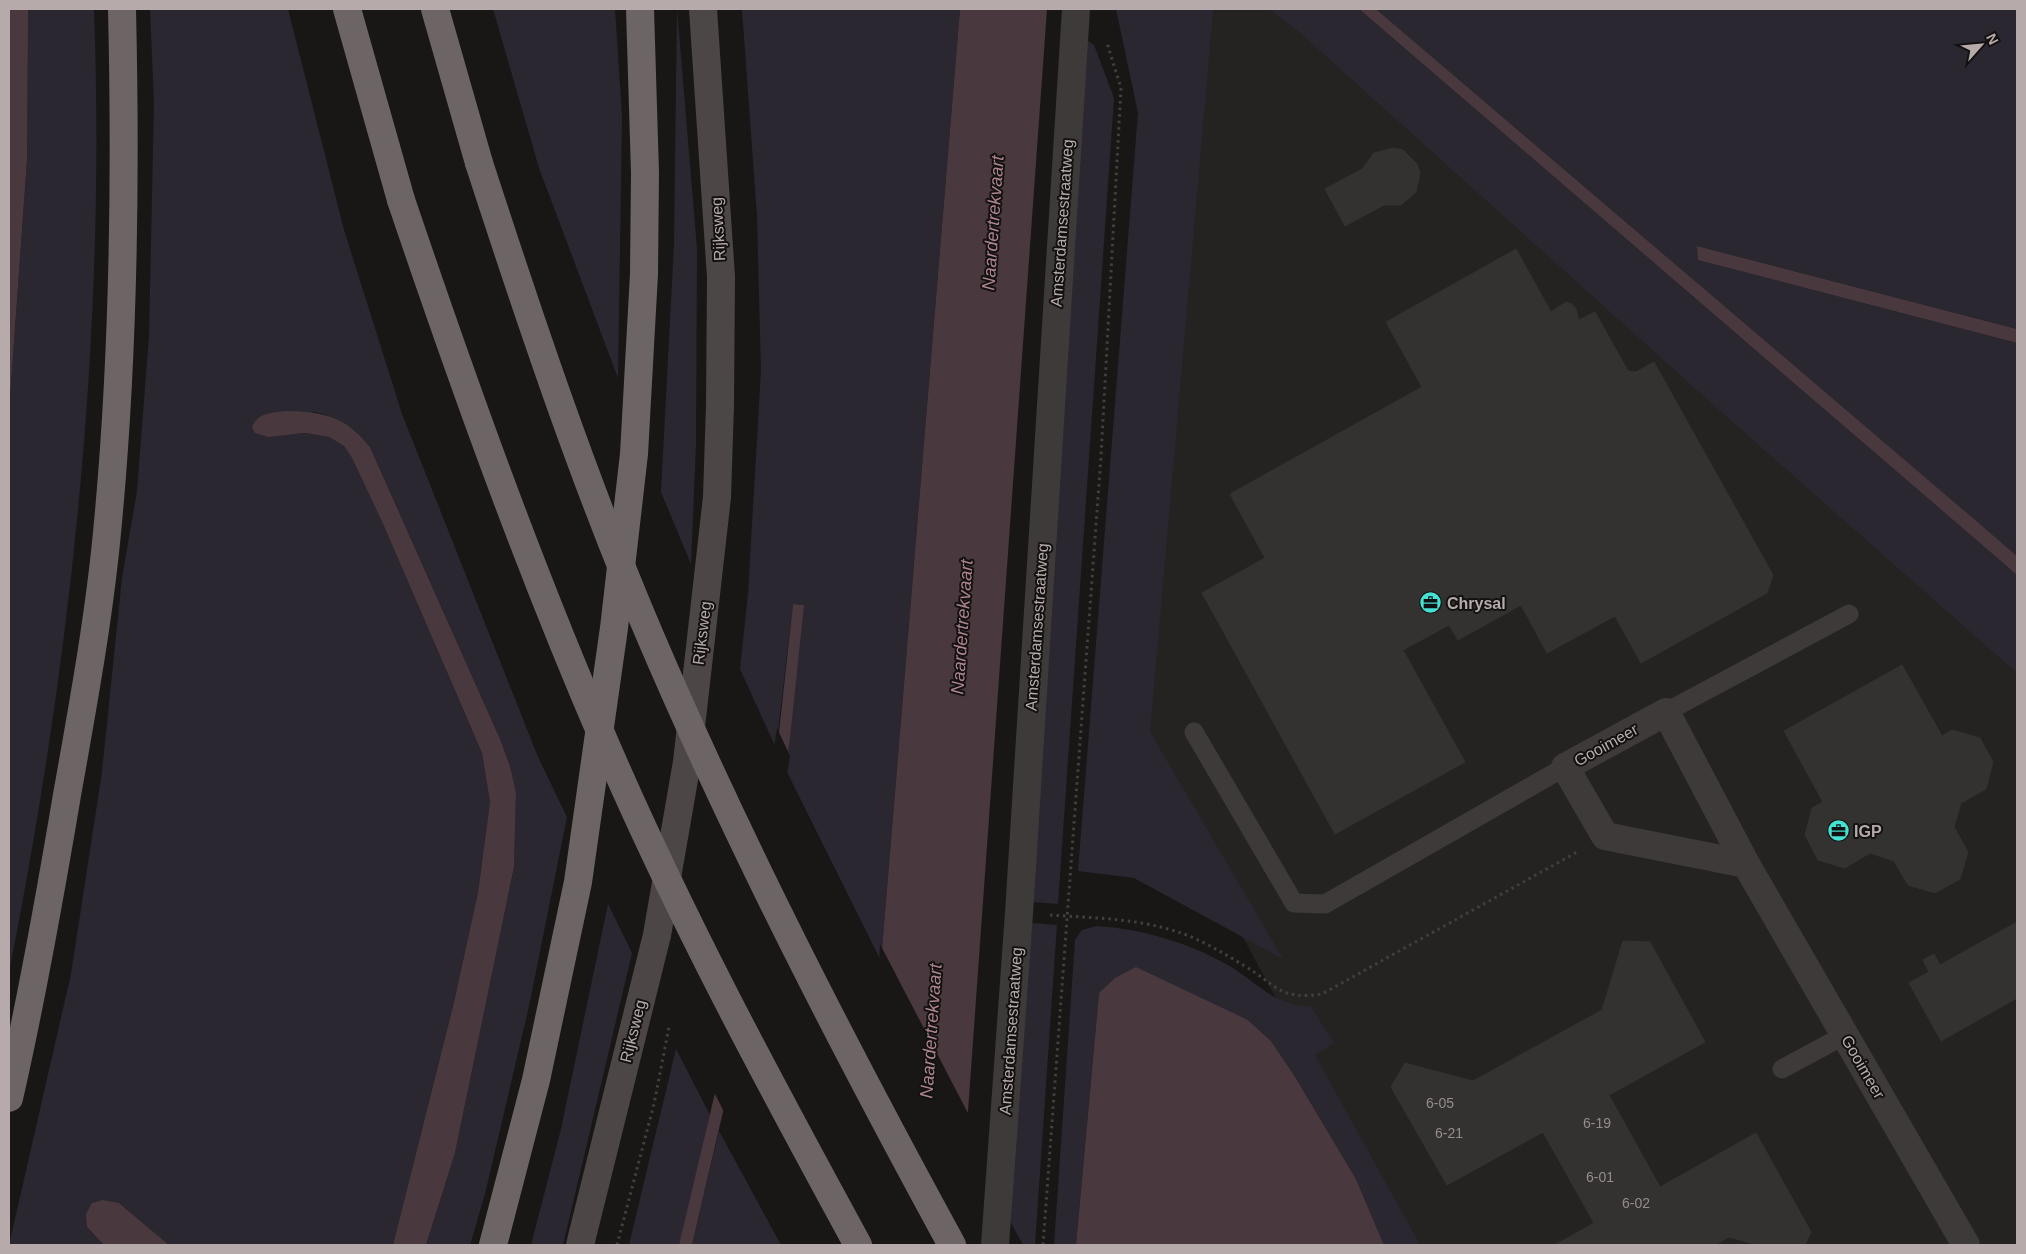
<svg xmlns="http://www.w3.org/2000/svg" width="2026" height="1254" font-family="Helvetica,sans-serif">
<rect width="100%" height="100%" fill="#181716"/>
<path fill="#252322" d="M1208 9H1305L2017 585V1245H1409L1142 750Z"/>
<g fill="#2a2730">
<path d="M28 9H94C106 332 72 655 9 972V412L27 160Z"/>
<path d="M150 9H288L344 230 402 414 538 757 567 817 529 1006 485 1194 470 1245H426L455 1153 514 867 516 792 510 766 500 739 370 447C354 427 339 417 314 412L269 437 305 433 329 437 344 446 352 458 383 524 482 753 490 802 478 892 454 1002 393 1245H169L119 1203 87 1227 104 1245H9L71 974 102 772 122 578 137 491 149 336 154 103Z"/>
<path d="M493 9H615L622 116 618 378 539 168Z"/>
<path d="M677 9 697 249 696 443 691 564 661 492 674 245Z"/>
<path d="M742 9H960L881 961 785 768 803 605 793 604 776 748 740 669 748 593 761 371 757 216Z"/>
<path d="M1116 9H1217L1213 10 1150 732 1283 959 1134 878 1078 871 1138 113Z"/>
<path d="M1269 9H1359L2017 575V673L1718 409 1298 31Z"/>
<path d="M1376 9H2017V329L1697 246 1699 260 2017 343V556Z"/>
<path d="M1087 40 1094 45 1114 98 1058 904 1032 902Z"/>
<path d="M608 904 632 953 563 1245H531L561 1129Z"/>
<path d="M1030 923 1057 925 1035 1245H1023L1010 1221Z"/>
<path d="M1097 926C1141 929 1187 942 1226 964 1258 982 1270 1004 1311 1007L1334 1043 1315 1055 1420 1245H1384L1356 1179 1294 1075 1271 1041 1248 1020 1099 993 1076 1245H1054L1075 940 1082 930Z"/>
<path d="M676 1049 710 1115 684 1233 679 1245H629Z"/>
<path d="M719 1131 781 1245H692Z"/>
</g>
<g fill="#49383d">
<path d="M10 9H28V30L27 160 9 412Z"/>
<path d="M960 9H1047L967 1125 881 961Z"/>
<path d="M1359 9H1376L1981 525 2017 556V575Z"/>
<path d="M1697 246 2017 329V343L1698 260Z"/>
<path d="M286 411C325 412 345 416 370 447L500 739 510 766 516 792 514 867 455 1153 426 1245H393L454 1002 478 892 490 802 482 753 383 524 352 458 344 446 329 437 305 433 269 437 255 433 252 427C258 412 273 413 286 411Z"/>
<path d="M793 604 804 605 790 738 749 1000 692 1245H679L741 983 779 732Z"/>
<path d="M1136 967 1248 1020 1271 1041 1294 1075 1356 1179 1384 1245H1076L1099 993 1115 978Z"/>
<path d="M103 1200 119 1203 169 1245H104L87 1227 86 1214 92 1203Z"/>
</g>
<g fill="#181716">
<path d="M777 728 790 756 751 1001 725 1114 713 1090 738 982Z"/>
<path d="M880 944 970 1117 964 1245H866Z"/>
</g>
<g fill="#343231" stroke="#343131">
<path d="M1393 148 1403 150 1417 164 1420 173 1416 192 1401 205H1384L1345 226 1325 189 1362 169 1374 153Z"/>
<path d="M1516 249 1551 312 1566 302 1572 304 1576 309 1579 320 1595 312 1628 371 1636 372 1654 362 1773 575 1767 593 1641 663 1615 616 1547 653 1521 605 1458 640 1449 625 1403 650 1465 762 1335 834 1202 593 1265 558 1230 494 1422 387 1386 322Z"/>
<path d="M1902 665 1942 736 1952 730 1980 738 1993 762 1986 789 1961 803 1954 827 1968 852 1960 879 1935 893 1908 885 1894 861 1870 853 1845 868 1818 860 1805 835 1812 808 1823 802 1784 731Z"/>
<path d="M2017 922V998L1941 1041 1909 983 1929 972 1923 960 1934 954 1940 965Z"/>
<path d="M1623 941 1650 942 1705 1042 1609 1095 1660 1187 1756 1133 1811 1232 1805 1245H1758L1729 1237 1715 1245H1555L1594 1223 1543 1132 1447 1185 1391 1087 1405 1063 1473 1081 1602 1010Z"/>
</g>
<g fill="none" stroke-linecap="round" stroke-linejoin="round">
<g stroke="#443e3e" stroke-width="3" stroke-dasharray="2.5 4" stroke-linecap="butt">
<path d="M1050 915C1092 918 1133 918 1175 931 1198 938 1222 952 1243 965 1276 984 1279 1001 1322 994L1579 851"/>
<path d="M617 1245 654 1104 669 1027"/>
<path d="M1043 1245 1101 457 1121 88 1107 43"/>
</g>
<g stroke="#3f3a3a" stroke-width="19">
<path d="M1666 712 1849 614"/>
<path d="M1194 732 1294 903 1325 904 1565 767"/>
<path d="M1782 1069 1845 1035"/>
</g>
<path stroke="#3f3a3a" stroke-width="28" d="M1746 864 1605 836 1565 767 1666 712 1746 864 1966 1245"/>
<path stroke="#3f3a3a" stroke-width="28" d="M995 1245 1019 913 1076 9"/>
<path stroke="#4d4646" stroke-width="28" d="M580 1245 657 935 687 762 717 497 720 405 721 277 703 9"/>
<g stroke="#6d6465" stroke-width="28">
<path d="M347 9 401 200"/>
<path d="M435 9 479 163"/>
<path d="M9 1098C32 998 50 896 67 795 83 705 100 613 108 522 124 351 126 180 122 9"/>
<path d="M493 1245 536 1080 578 882 614 628 634 454 644 274 645 173 640 9"/>
</g>
<g stroke="#6d6465" stroke-width="28">
<path d="M479 163C531 323 585 484 651 638 740 846 844 1047 952 1245"/>
<path d="M401 200C463 383 528 565 605 743 679 915 768 1080 858 1245"/>
</g>
</g>
<defs>
<symbol id="office-disc" viewBox="-11 -11 22 22"><circle r="9.5" fill="#45e1d1" stroke="#131211"/><path d="M-6-3h4V-5.5h4V-3h4V5H-6ZM-1-4.5V-3h2v-1.5ZM-6 0V1H6V0Z" fill="#111"/></symbol>
</defs>
<g fill-rule="evenodd">
<use href="#office-disc" x="1418" y="590" width="25" height="25"/>
<use href="#office-disc" x="1826" y="818" width="25" height="25"/>
</g>
<g text-anchor="middle" dominant-baseline="central" stroke-width="4" stroke-linejoin="round" paint-order="stroke">
<g font-size="14" fill="#968c8c">
<text x="1440" y="1103">6-05</text>
<text x="1597" y="1123">6-19</text>
<text x="1449" y="1133">6-21</text>
<text x="1600" y="1177">6-01</text>
<text x="1636" y="1203">6-02</text>
</g>
<g font-size="16" fill="#b7aaab" stroke="#131211">
<text transform="translate(1062 223) rotate(-86)">Amsterdamsestraatweg</text>
<text transform="translate(718 229) rotate(-93)">Rijksweg</text>
<text transform="translate(1037 627) rotate(-86)">Amsterdamsestraatweg</text>
<text transform="translate(702 633) rotate(-83)">Rijksweg</text>
<text transform="translate(1606 745) rotate(-29)">Gooimeer</text>
<text transform="translate(633 1031) rotate(-76)">Rijksweg</text>
<text transform="translate(1011 1031) rotate(-86)">Amsterdamsestraatweg</text>
<text transform="translate(1863 1067) rotate(60)">Gooimeer</text>
</g>
<g font-size="16" font-weight="bold" fill="#b7aaab" stroke="#131211" text-anchor="start">
<text x="1447" y="603">Chrysal</text>
<text x="1854" y="831">IGP</text>
</g>
<g font-size="18" font-style="italic" fill="#af8491" stroke="#131211">
<text transform="translate(993 223) rotate(-86)">Naardertrekvaart</text>
<text transform="translate(962 627) rotate(-86)">Naardertrekvaart</text>
<text transform="translate(931 1031) rotate(-86)">Naardertrekvaart</text>
</g>
</g>
<rect width="2026" height="1254" fill="none" stroke="#b7aaab" stroke-width="20"/>
<g transform="translate(1981 45) rotate(63)" stroke="#131211" stroke-width="4" paint-order="stroke">
<path d="M0-4L9 19L0 12L-9 19Z" fill="#b7aaab"/>
<text y="-8" font-size="14" font-weight="bold" text-anchor="middle" fill="#b7aaab">N</text>
</g>
</svg>
